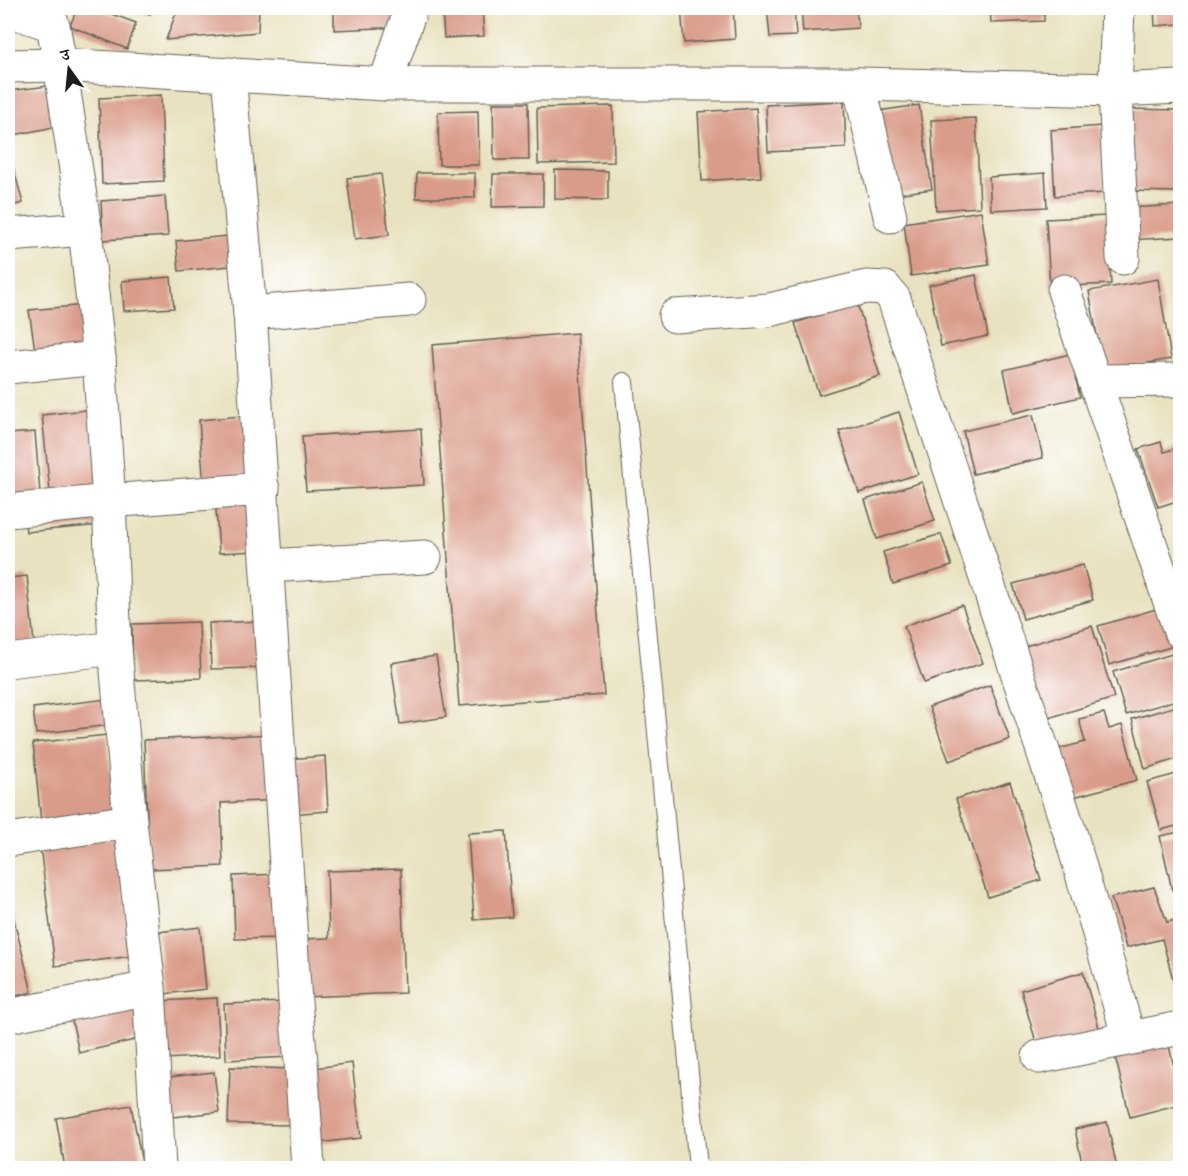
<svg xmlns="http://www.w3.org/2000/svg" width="1188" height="1176" font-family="'IM FELL English','Noto Serif Devanagari',serif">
<rect width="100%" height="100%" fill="#fff"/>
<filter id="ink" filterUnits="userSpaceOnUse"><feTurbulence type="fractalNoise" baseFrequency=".0167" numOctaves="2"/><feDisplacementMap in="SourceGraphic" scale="12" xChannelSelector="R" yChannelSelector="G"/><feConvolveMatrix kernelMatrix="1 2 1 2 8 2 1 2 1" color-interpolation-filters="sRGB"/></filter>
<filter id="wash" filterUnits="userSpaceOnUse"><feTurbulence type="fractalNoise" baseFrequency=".008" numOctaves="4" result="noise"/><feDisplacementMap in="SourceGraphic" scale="24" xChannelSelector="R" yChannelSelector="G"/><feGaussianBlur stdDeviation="1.35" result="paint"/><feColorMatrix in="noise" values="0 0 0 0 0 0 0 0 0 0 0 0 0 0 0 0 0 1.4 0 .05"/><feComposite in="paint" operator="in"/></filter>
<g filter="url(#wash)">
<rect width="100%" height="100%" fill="#e9e2c0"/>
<g id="blocks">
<g fill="#da9c8a">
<path d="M77 8H95L136 23 127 49 70 26Z"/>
<path d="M131 8H152L150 14Z"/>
<path d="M178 8H259L258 32 166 40Z"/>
<path d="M334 8H401L402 27 334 30Z"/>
<path d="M442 8H482L484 36 444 38Z"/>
<path d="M681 8H733L735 39 684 43Z"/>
<path d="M767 8H794L796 36 770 37Z"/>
<path d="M801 8H856L858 28 803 32Z"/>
<path d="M990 8H1044V21L991 23Z"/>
<path d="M1154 8H1180V24L1155 26Z"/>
<path d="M56 85 64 125 9 136 8 127V91Z"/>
<path d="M161 95 164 181 102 184 99 98Z"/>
<path d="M844 101 846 148 768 152 766 105Z"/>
<path d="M493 103H528L529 160H494Z"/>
<path d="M919 105 932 189 890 195 878 111Z"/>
<path d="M613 106 614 162 538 164 537 108Z"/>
<path d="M756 108 761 177 702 181 698 112Z"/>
<path d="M1127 109 1180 110V192L1126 191Z"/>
<path d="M478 111 479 165H439L438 112Z"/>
<path d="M976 118 980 207 936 210 931 120Z"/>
<path d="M1101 126 1105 193 1055 196 1051 130Z"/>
<path d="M8 148 23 203 8 207Z"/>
<path d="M555 170 608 171V200L555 199Z"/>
<path d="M417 173H475V198H416Z"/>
<path d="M1045 173 1047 207 991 210 989 177Z"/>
<path d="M381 174 389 235 355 239 347 178Z"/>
<path d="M493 174H543V206L492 207Z"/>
<path d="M165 196 168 236 103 240 101 201Z"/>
<path d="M1180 205V237L1128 240 1126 208Z"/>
<path d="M981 211 989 265 911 276 904 223Z"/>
<path d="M1107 216 1111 284 1050 287 1046 219Z"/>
<path d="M238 235 241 265 179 271 176 241Z"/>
<path d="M976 275 988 336 941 346 929 285Z"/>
<path d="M171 277 174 308 124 311 122 281Z"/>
<path d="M1158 279 1171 359 1103 371 1089 291Z"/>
<path d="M857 303 880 376 819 395 795 323Z"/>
<path d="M87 305 92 350 36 357 29 310Z"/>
<path d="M577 333 604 695 459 706 432 345Z"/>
<path d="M1070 354 1080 397 1013 413 1004 370Z"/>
<path d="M94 409 101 486 50 491 42 415Z"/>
<path d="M899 412 918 474 859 493 839 431Z"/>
<path d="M252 415 258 484 204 489 199 420Z"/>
<path d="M1033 415 1043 458 973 474 963 431Z"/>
<path d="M421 429 424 485 306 491 302 436Z"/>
<path d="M35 432 40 493 8 495V434Z"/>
<path d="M1161 442 1164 452 1180 447V500L1158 507 1138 449Z"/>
<path d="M922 482 935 521 877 539 865 500Z"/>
<path d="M254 494 257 551 219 553 215 496Z"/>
<path d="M99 509 100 525 26 532 24 515Z"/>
<path d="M941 534 952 566 893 584 883 552Z"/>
<path d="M1083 565 1093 600 1023 619 1013 584Z"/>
<path d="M27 576 35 652 8 656V578Z"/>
<path d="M962 605 983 663 924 683 904 626Z"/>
<path d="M1163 607 1174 646 1109 665 1098 626Z"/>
<path d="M264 621 266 668 211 669 209 623Z"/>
<path d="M199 622 201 678 133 680 132 624Z"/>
<path d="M1092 626 1114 698 1045 719 1022 647Z"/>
<path d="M1172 654 1180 683V699L1126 715 1113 672Z"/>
<path d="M436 656 446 717 400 724 391 663Z"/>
<path d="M990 685 1010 739 949 761 929 707Z"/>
<path d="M107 699 110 725 36 734 33 708Z"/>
<path d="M1180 705V758L1145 769 1132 719Z"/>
<path d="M1104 713 1109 729 1122 725 1137 780 1070 798 1058 749 1085 742 1079 719Z"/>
<path d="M275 734 278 800 221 803 223 866 149 869 144 740Z"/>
<path d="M107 735 115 814 41 822 33 743Z"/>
<path d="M325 756 328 811 290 814 287 759Z"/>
<path d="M1180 773V825L1161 830 1147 782Z"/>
<path d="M1010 782 1041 880 988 897 956 799Z"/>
<path d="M506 831 512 917 474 920 468 833Z"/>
<path d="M1180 832V888L1172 890 1160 836Z"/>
<path d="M117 837 132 956 55 966 40 846Z"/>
<path d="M401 869 405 993 301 997 300 939 329 938 327 871Z"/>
<path d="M279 874 280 938 235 939 233 876Z"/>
<path d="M1154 887 1167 922 1180 919V998H1178L1162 939 1126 948 1118 919 1111 898Z"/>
<path d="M13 916 32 992 8 998V917Z"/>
<path d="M200 927 206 989 164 994 158 932Z"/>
<path d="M1083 972 1100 1031 1038 1049 1021 990Z"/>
<path d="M217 998 220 1056 163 1059 159 1001Z"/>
<path d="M135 1001 143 1038 79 1053 71 1016Z"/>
<path d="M288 1002 291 1057 226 1060 224 1004Z"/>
<path d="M1166 1034 1180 1091V1104L1130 1117 1113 1048Z"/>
<path d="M352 1063 361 1138 317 1143 308 1069Z"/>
<path d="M230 1067 293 1069 292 1125 228 1124Z"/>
<path d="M214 1072 219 1112 173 1117 169 1077Z"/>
<path d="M131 1105 143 1168H65L56 1118Z"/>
<path d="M1107 1122 1117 1168H1083L1075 1129Z"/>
</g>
</g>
</g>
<g filter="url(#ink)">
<use href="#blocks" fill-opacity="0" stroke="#646155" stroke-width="1.5"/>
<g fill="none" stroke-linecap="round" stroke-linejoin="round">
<defs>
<path id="lane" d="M624 382 698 1168"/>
<g id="street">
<path d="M1118 8 1115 90 1123 258"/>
<path d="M8 10 53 25 60 65 85 229 99 358 109 501 115 648 130 821 149 988 159 1168"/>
<path d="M8 66 60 65 385 84H859L1115 90 1180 87"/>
<path d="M229 74 250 313 295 1002 301 1061 308 1168"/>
<path d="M385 84 411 8"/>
<path d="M859 84 890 216"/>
<path d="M8 235 85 229"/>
<path d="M1064 291 1180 631"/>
<path d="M250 313 409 300"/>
<path d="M675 316 769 310 866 287 885 288 894 299 1072 839 1129 1038"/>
<path d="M8 367 99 358"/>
<path d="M1095 381 1180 380"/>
<path d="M8 511 109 501 263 489"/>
<path d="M267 566 425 557"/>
<path d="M8 661 115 648"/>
<path d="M8 840 130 821"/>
<path d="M8 1016 149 988"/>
<path d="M1039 1057 1180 1028"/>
</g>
</defs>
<use href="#lane" stroke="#646155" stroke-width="20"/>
<use href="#street" stroke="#646155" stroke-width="35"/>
<use href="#lane" stroke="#fff" stroke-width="18"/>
<use href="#street" stroke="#fff" stroke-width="33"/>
</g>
</g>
<rect width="1188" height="1176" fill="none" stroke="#fff" stroke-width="30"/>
<g transform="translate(69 69) rotate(345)" stroke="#ffffff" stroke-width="4.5" paint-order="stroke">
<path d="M0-4.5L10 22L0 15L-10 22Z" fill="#1c1c1c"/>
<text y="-9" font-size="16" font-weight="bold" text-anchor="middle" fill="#1c1c1c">उ</text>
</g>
</svg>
